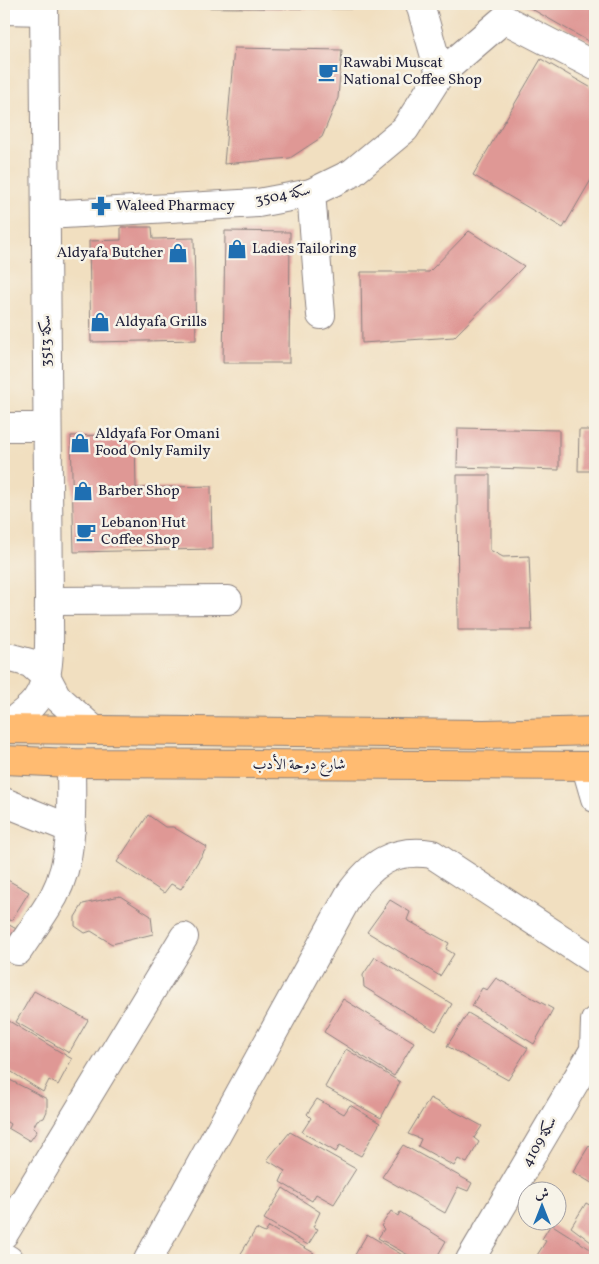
<svg xmlns="http://www.w3.org/2000/svg" width="599" height="1264" font-family="Vollkorn,Amiri,serif">
<rect width="100%" height="100%" fill="#f7f3e8"/>
<filter id="ink" filterUnits="userSpaceOnUse"><feTurbulence type="fractalNoise" baseFrequency=".02" numOctaves="2"/><feDisplacementMap in="SourceGraphic" scale="10" xChannelSelector="R" yChannelSelector="G"/><feConvolveMatrix kernelMatrix="1 2 1 2 8 2 1 2 1" color-interpolation-filters="sRGB"/></filter>
<filter id="wash" filterUnits="userSpaceOnUse"><feTurbulence type="fractalNoise" baseFrequency=".0096" numOctaves="4" result="noise"/><feDisplacementMap in="SourceGraphic" scale="20" xChannelSelector="R" yChannelSelector="G"/><feGaussianBlur stdDeviation="1.12" result="paint"/><feColorMatrix in="noise" values="0 0 0 0 0 0 0 0 0 0 0 0 0 0 0 0 0 1.4 0 .05"/><feComposite in="paint" operator="in"/></filter>
<g filter="url(#wash)">
<rect width="100%" height="100%" fill="#f1dfc0"/>
<g id="blocks">
<g fill="#df9895">
<path d="M147 4H351V9L147 7Z"/>
<path d="M523 4H595V45Z"/>
<path d="M234 48 342 50 338 98 322 137 290 158 224 164Z"/>
<path d="M541 59 595 90V173L563 228 473 175Z"/>
<path d="M121 227H152L153 239 194 238 196 340 91 342 89 241 121 240Z"/>
<path d="M225 231 290 232 289 363H223Z"/>
<path d="M469 231 524 266 454 337 362 343 361 272H429Z"/>
<path d="M458 428 559 430V470L457 467Z"/>
<path d="M579 430H595V471H578Z"/>
<path d="M135 434 136 488 211 486 212 549 74 552 71 436Z"/>
<path d="M457 475H490V550L503 557 529 556 532 630H458Z"/>
<path d="M148 815 165 827H173L207 847 181 889 171 884 164 893 117 862Z"/>
<path d="M4 878 29 892 11 921 4 917Z"/>
<path d="M120 896 151 916 153 934 112 944 91 931 85 933 75 926V917L83 904Z"/>
<path d="M390 900 410 912 407 920 449 943 446 949 454 954 440 976 367 932Z"/>
<path d="M4 922 27 935 18 949 4 940Z"/>
<path d="M375 957 452 1004 436 1031 364 987 363 975Z"/>
<path d="M496 978 553 1009 534 1044 472 1006 482 988 487 990Z"/>
<path d="M34 991 88 1020 69 1053 16 1022Z"/>
<path d="M343 999 414 1042 394 1076 324 1032Z"/>
<path d="M468 1013 528 1048 508 1080 447 1046Z"/>
<path d="M4 1018 72 1059 58 1085 49 1080 43 1092 4 1067Z"/>
<path d="M346 1049 400 1082 381 1118 325 1087Z"/>
<path d="M4 1077 47 1099V1111L44 1118 37 1120 33 1128 37 1131 30 1141 8 1128 10 1124 4 1120Z"/>
<path d="M430 1098 482 1126 474 1138 479 1142 467 1163 458 1159 454 1166 418 1146 421 1139 408 1134Z"/>
<path d="M317 1099 344 1114 350 1105 380 1123 361 1156 340 1145 336 1152 302 1132 311 1118 307 1114Z"/>
<path d="M290 1132 356 1169 334 1204 316 1194 312 1201 280 1182 285 1171 267 1160Z"/>
<path d="M403 1145 472 1183 468 1191 458 1187 445 1213 382 1177Z"/>
<path d="M589 1146 594 1149 595 1146V1185L573 1172Z"/>
<path d="M283 1188 320 1212 313 1227 318 1229 308 1245 264 1219Z"/>
<path d="M586 1203 595 1208V1245L571 1227Z"/>
<path d="M391 1211 398 1216 400 1212 446 1241 435 1260H417L378 1238 384 1229 381 1226Z"/>
<path d="M551 1224 595 1252V1260H534L546 1241 542 1239Z"/>
<path d="M269 1227 314 1253 310 1260H237L256 1229 265 1233Z"/>
<path d="M367 1234 411 1260H352Z"/>
</g>
</g>
</g>
<g filter="url(#ink)">
<use href="#blocks" fill-opacity="0" stroke="#8a807e" stroke-width="1"/>
<g fill="none" stroke-linecap="round" stroke-linejoin="round">
<defs>
<g id="minor">
<path d="M420 4 440 74"/>
<path d="M4 10 44 11"/>
<path d="M311 193 321 315"/>
<path d="M46 215 258 203 311 193 352 173 405 129 440 74 504 19 595 66"/>
<path d="M4 427H47"/>
<path d="M49 601 228 600"/>
<path d="M4 656 30 663 47 678 57 697 93 729"/>
<path d="M4 727C15 719 28 711 36 700 54 676 48 629 49 601L44 4"/>
<path d="M586 767 595 798"/>
<path d="M4 802 71 829"/>
<path d="M18 951C30 933 43 915 54 896 75 856 71 807 71 763"/>
<path d="M4 1234 184 937"/>
<path d="M4 1257 9 1260"/>
<path d="M148 1260 349 895C371 864 392 848 432 854L595 961"/>
<path d="M470 1260 594 1050 595 1021"/>
</g>
<g id="major">
<path d="M4 729 484 734 595 731"/>
<path d="M4 760 71 763 595 766"/>
</g>
</defs>
<use href="#minor" stroke="#8a807e" stroke-width="30"/>
<use href="#major" stroke="#8a807e" stroke-width="30"/>
<use href="#minor" stroke="#fff" stroke-width="28"/>
<use href="#major" stroke="#ffbb71" stroke-width="28"/>
</g>
</g>
<defs>
<symbol id="cafe-bare" viewBox="-9 -9 18 18"><path d="M-5.5-4.5H6V0H3Q3 3.5 0 3.5H-2.5Q-5.5 3.5-5.5 0ZM3-3.2v2h1.7v-2ZM-6 4.5H4V6H-6Z" fill="#1f6fb2" stroke="#f7f3e8" stroke-width="2.5" paint-order="stroke"/></symbol>
<symbol id="pharmacy-bare" viewBox="-9 -9 18 18"><path d="M-2-6h4v4h4v4h-4v4h-4v-4h-4v-4h4Z" fill="#1f6fb2" stroke="#f7f3e8" stroke-width="2.5" paint-order="stroke"/></symbol>
<symbol id="shop-bare" viewBox="-9 -9 18 18"><path d="M-5-2.5h2.3a2.7 3.5 0 0 1 5.4 0H5L5.5 6h-11ZM-1.5-2.5h3a1.5 2.3 0 0 0-3 0Z" fill="#1f6fb2" stroke="#f7f3e8" stroke-width="2.5" paint-order="stroke"/></symbol>
</defs>
<g fill-rule="evenodd">
<use href="#cafe-bare" x="314" y="58" width="28" height="28"/>
<use href="#pharmacy-bare" x="87" y="192" width="28" height="28"/>
<use href="#shop-bare" x="223" y="235" width="28" height="28"/>
<use href="#shop-bare" x="164" y="239" width="28" height="28"/>
<use href="#shop-bare" x="86" y="308" width="28" height="28"/>
<use href="#shop-bare" x="66" y="429" width="28" height="28"/>
<use href="#shop-bare" x="69" y="477" width="28" height="28"/>
<use href="#cafe-bare" x="72" y="518" width="28" height="28"/>
</g>
<g text-anchor="middle" dominant-baseline="central" stroke-width="5" stroke-linejoin="round" paint-order="stroke">
<g font-size="15" fill="#22223b" stroke="#f7f3e8" text-anchor="start">
<text x="343" y="63">Rawabi Muscat<tspan x="343" dy="17">National Coffee Shop</tspan></text>
<text x="116" y="206">Waleed Pharmacy</text>
<text x="252" y="249">Ladies Tailoring</text>
<text x="163" y="253" text-anchor="end">Aldyafa Butcher</text>
<text x="115" y="322">Aldyafa Grills</text>
<text x="95" y="434">Aldyafa For Omani<tspan x="95" dy="17">Food Only Family</tspan></text>
<text x="98" y="491">Barber Shop</text>
<text x="101" y="523">Lebanon Hut<tspan x="101" dy="17">Coffee Shop</tspan></text>
</g>
<g font-size="15" fill="#22223b" stroke="#f7f3e8">
<text transform="translate(283 196) rotate(-11)">سكة 3504</text>
<text transform="translate(46 341) rotate(-90)">سكة 3513</text>
<text x="299" y="765">شارع دوحة الأدب</text>
<text transform="translate(540 1142) rotate(-60)">سكة 4109</text>
</g>
</g>
<rect width="599" height="1264" fill="none" stroke="#f7f3e8" stroke-width="20"/>
<g transform="translate(542 1206)"><circle r="24" fill="#f7f3e8" stroke="#a29fa3"/>
<path d="M0-4L9 19L0 12L-9 19Z" fill="#1f6fb2"/>
<text y="-8" font-size="14" font-weight="bold" text-anchor="middle" fill="#22223b">ش</text>
</g>
</svg>
